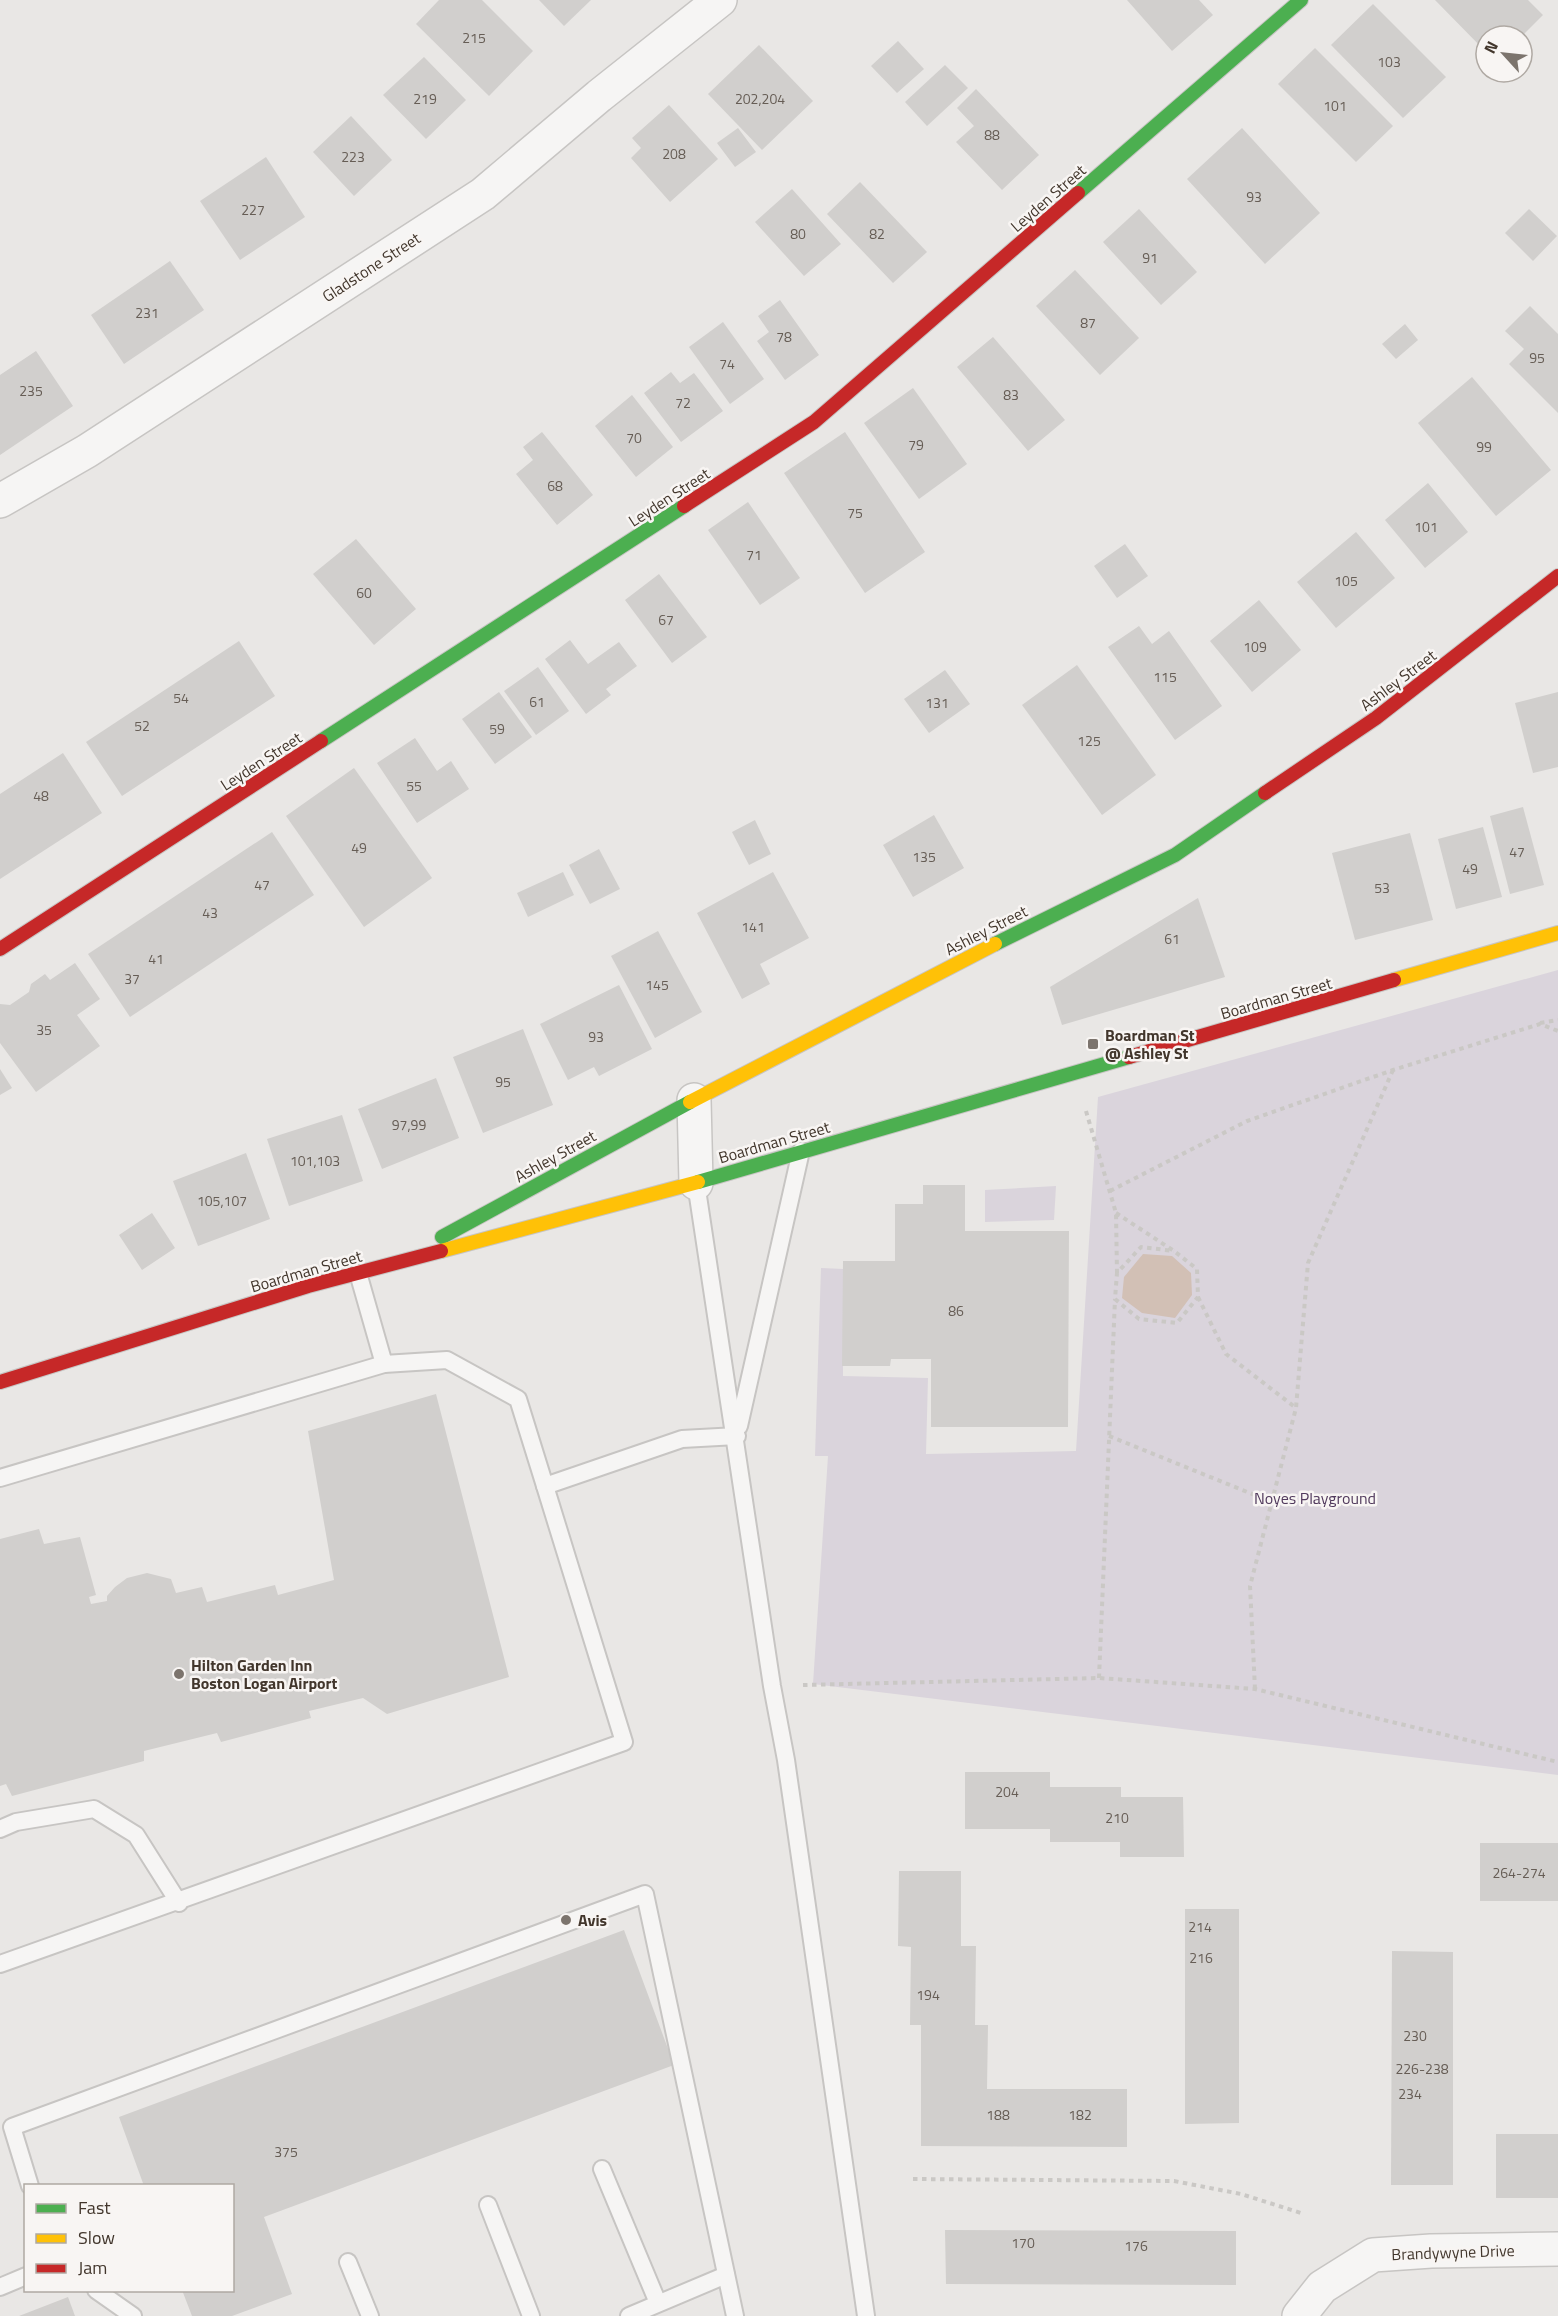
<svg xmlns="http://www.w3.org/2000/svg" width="1558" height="2316" font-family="'Titillium Web',sans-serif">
<rect width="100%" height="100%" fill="#e9e7e5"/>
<g fill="#dad4dc">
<path d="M1558 970V1775L813 1684 828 1456H815L821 1268 843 1269V1376L928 1378 926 1454 1076 1451 1098 1097Z"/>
<path d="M1056 1186 1054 1220 985 1222V1190Z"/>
</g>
<path fill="#d2c0b5" d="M1143 1254 1172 1256 1191 1273 1192 1295 1175 1318 1142 1313 1122 1298 1124 1277Z"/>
<g fill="#d1cfcd">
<path d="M439 0H482L533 51 489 96 416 24Z"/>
<path d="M539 0H591L564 26Z"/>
<path d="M1127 0H1199L1213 15 1172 51Z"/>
<path d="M1435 0H1528L1543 15 1522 36H1486V52Z"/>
<path d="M1373 4 1446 77 1403 118 1331 45Z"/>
<path d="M898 41 924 69 897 93 871 66Z"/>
<path d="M759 45 813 101 762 150 708 94Z"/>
<path d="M1315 48 1393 126 1356 162 1278 84Z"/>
<path d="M424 57 466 100 426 139 383 95Z"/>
<path d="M945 65 968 88 927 126 905 102Z"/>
<path d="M976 89 1039 155 1002 190 956 142 974 126 957 108Z"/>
<path d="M669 105 718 159 670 202 631 158 641 148 632 138Z"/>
<path d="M351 116 392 160 354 196 313 152Z"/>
<path d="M738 128 756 152 735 167 717 143Z"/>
<path d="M1242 128 1320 213 1265 264 1187 179Z"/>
<path d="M266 157 305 217 240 260 200 201Z"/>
<path d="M860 182 927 252 893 283 827 214Z"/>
<path d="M792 189 841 244 804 276 755 222Z"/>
<path d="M1139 209 1197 272 1161 305 1103 242Z"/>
<path d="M1529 209 1557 236 1533 261 1505 233Z"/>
<path d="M170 261 204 310 124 364 91 315Z"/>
<path d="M1075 270 1139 338 1100 375 1036 306Z"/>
<path d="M780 300 819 355 785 380 757 341 769 332 758 316Z"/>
<path d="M1530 306 1558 334V413L1509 364 1524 349 1505 331Z"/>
<path d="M723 322 764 379 730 404 689 347Z"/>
<path d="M1405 324 1418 340 1396 359 1382 344Z"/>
<path d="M993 337 1065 420 1028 451 957 367Z"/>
<path d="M36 351 73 406 0 455V375Z"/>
<path d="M671 372 680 383 694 373 723 411 681 442 644 393Z"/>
<path d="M1472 377 1551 470 1496 516 1418 423Z"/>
<path d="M913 388 967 464 919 499 864 423Z"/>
<path d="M632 395 673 447 636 477 595 426Z"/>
<path d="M542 432 593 495 557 525 516 474 533 460 523 447Z"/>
<path d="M845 432 925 552 865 593 784 473Z"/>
<path d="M1428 483 1468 532 1425 568 1385 520Z"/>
<path d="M748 502 800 578 760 605 708 530Z"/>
<path d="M1356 532 1395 578 1336 628 1297 582Z"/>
<path d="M356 539 416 609 374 645 313 574Z"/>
<path d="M1125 544 1148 576 1117 598 1094 566Z"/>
<path d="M659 574 707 637 672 663 625 600Z"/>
<path d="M1259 600 1301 650 1252 692 1210 641Z"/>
<path d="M1139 626 1152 644 1169 631 1222 706 1175 740 1108 647Z"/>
<path d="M570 640 588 664 619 642 637 666 606 689 611 695 586 714 545 659Z"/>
<path d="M239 641 275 696 122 796 86 742Z"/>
<path d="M1077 665 1156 775 1102 815 1022 705Z"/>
<path d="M538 667 569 711 536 735 504 691Z"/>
<path d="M945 670 970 704 929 733 904 699Z"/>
<path d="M499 692 532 737 495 764 462 719Z"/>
<path d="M1558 692V767L1533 773 1515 703Z"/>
<path d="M415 738 437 771 451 761 469 789 417 823 377 763Z"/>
<path d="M63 753 102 813 0 879V794Z"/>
<path d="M354 768 432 878 364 927 286 816Z"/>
<path d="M1523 807 1544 885 1510 894 1490 816Z"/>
<path d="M934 815 964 868 913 897 883 845Z"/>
<path d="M755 820 771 854 749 865 732 832Z"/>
<path d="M1483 827 1502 897 1456 909 1438 839Z"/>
<path d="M272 832 314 895 130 1017 88 954Z"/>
<path d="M1410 833 1433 920 1355 940 1332 853Z"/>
<path d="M599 849 620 889 590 904 569 865Z"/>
<path d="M563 872 574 895 528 917 517 893Z"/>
<path d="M773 872 809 938 760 964 770 984 742 999 697 913Z"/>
<path d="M1198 898 1225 977 1062 1025 1050 987Z"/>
<path d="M658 931 702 1012 655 1038 611 956Z"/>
<path d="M75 963 100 999 77 1015 100 1046 36 1092 0 1043V1004L10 1005 29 992 31 984 45 974 50 980Z"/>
<path d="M619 985 652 1049 599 1076 594 1067 568 1080 540 1024Z"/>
<path d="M523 1029 553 1105 483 1133 453 1057Z"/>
<path d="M0 1069 12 1088 0 1095Z"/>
<path d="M436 1078 459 1138 382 1169 358 1109Z"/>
<path d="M342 1115 363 1181 289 1206 267 1139Z"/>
<path d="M246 1153 270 1219 198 1246 173 1181Z"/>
<path d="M923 1185H965V1231H1069L1068 1427H931V1359H891L890 1366H842L843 1261H895V1204H923Z"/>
<path d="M152 1213 175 1248 142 1270 119 1235Z"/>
<path d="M436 1394 509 1677 387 1714 363 1698 309 1711 311 1718 221 1742 217 1733 144 1751V1761L12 1796 6 1784 0 1786V1539L39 1529 44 1544 80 1537 96 1595 89 1597 91 1604 107 1601V1596L115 1587 127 1578 147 1573 171 1579 176 1593 202 1587 207 1602 275 1585 278 1595 334 1580 308 1431Z"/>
<path d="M965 1772H1050V1787H1121V1797H1183L1184 1857H1120V1842H1050V1829H965Z"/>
<rect x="1480" y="1843" width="78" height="58"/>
<path d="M899 1871H961V1946H976L975 2025H988L987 2089H1127V2147L921 2146V2025H910L911 1947 898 1946Z"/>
<path d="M1185 1909H1239V2123L1185 2124Z"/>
<path d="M624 1930 674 2065 264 2217 292 2294 232 2316H192L182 2290H232V2186H144L119 2117Z"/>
<path d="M1392 1951 1453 1952V2185H1391Z"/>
<rect x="1496" y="2134" width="62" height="64"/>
<path d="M945 2230 1236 2231V2285L946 2284Z"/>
<path d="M68 2297 75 2316H19Z"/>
</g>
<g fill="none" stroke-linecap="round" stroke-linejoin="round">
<defs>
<g id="lane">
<path d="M696 1183 772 1686 786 1760 866 2316"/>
<path d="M358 1273 384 1364 447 1360 518 1399 545 1486"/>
<path d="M739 1426 801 1151"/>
<path d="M0 1478 384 1364"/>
<path d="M0 1829 16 1822 94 1809 136 1835 179 1903"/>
<path d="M0 1964 624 1742 545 1486 682 1439 737 1436"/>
<path d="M602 2169 658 2303"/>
<path d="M30 2186 12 2127 645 1894 735 2316"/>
<path d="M488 2205 531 2316"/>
<path d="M348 2262 370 2316"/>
<path d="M0 2287 26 2276"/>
<path d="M96 2290 133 2316"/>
<path d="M629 2316 726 2275"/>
</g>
<g id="street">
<path d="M0 501 87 451 483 194 599 96 720 0"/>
<path d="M694 1100 696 1183"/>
<path d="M1299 2316 1322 2287 1373 2255 1431 2251 1558 2249"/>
</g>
<g id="fast">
<path d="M1078 193 1301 0"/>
<path d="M321 741 684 506"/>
<path d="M995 944 1175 855 1265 793"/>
<path d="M698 1182 1129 1057"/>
<path d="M442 1237 690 1102"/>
</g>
<g id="slow">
<path d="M1394 980 1558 933"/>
<path d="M690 1102 995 944"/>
<path d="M441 1251 698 1182"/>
</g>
<g id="jam">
<path d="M684 506 814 422 1078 193"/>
<path d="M1265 793 1376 718 1558 576"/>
<path d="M0 949 321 741"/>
<path d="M1129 1057 1394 980"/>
<path d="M0 1382 308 1286 441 1251"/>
</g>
</defs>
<use href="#lane" stroke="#c7c5c3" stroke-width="20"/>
<use href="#street" stroke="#c7c5c3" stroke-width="36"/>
<use href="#fast" stroke="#c7c5c3" stroke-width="16"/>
<use href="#slow" stroke="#c7c5c3" stroke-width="16"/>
<use href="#jam" stroke="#c7c5c3" stroke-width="16"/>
<g stroke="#cac8c5" stroke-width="4" stroke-dasharray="4.5 4.5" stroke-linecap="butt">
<path d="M1540 1023 1558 1020"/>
<path d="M1086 1111 1116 1213 1117 1273"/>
<path d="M1110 1191 1247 1121 1393 1070 1540 1024 1558 1031"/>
<path d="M1116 1213 1174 1251 1197 1269 1198 1297 1177 1323 1139 1319 1115 1299 1117 1273 1141 1247 1174 1251"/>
<path d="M1198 1297 1226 1354 1296 1408"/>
<path d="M1109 1436 1272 1502"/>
<path d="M1099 1678 1115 1299"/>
<path d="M803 1685 1099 1678 1255 1689 1558 1762"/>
<path d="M1255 1689 1250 1586 1296 1408 1308 1263 1393 1070"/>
<path d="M913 2179 1174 2181 1241 2194 1301 2213"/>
</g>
<use href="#lane" stroke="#f6f5f4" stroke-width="16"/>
<use href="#street" stroke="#f6f5f4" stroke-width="33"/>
<use href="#fast" stroke="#4caf50" stroke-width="14"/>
<use href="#slow" stroke="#ffc107" stroke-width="14"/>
<use href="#jam" stroke="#c62828" stroke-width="14"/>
</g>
<g fill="#7c746d" stroke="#f8f5f3" stroke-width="2">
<rect x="1087" y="1038" width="12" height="12" rx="3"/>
<circle cx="179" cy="1674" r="6"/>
<circle cx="566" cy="1920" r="6"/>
</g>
<g text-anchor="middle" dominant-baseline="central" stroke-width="5" stroke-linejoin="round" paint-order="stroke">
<g font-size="14" fill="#665d55">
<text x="474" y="37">215</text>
<text x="1389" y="61">103</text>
<text x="425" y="98">219</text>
<text x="760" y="98">202,204</text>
<text x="1335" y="105">101</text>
<text x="992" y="134">88</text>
<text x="674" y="153">208</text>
<text x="353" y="156">223</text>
<text x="1254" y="196">93</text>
<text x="253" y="209">227</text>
<text x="798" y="233">80</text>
<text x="877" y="233">82</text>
<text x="1150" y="257">91</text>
<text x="147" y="312">231</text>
<text x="1088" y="322">87</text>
<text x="784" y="336">78</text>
<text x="1537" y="357">95</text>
<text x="727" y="363">74</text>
<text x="31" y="390">235</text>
<text x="1011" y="394">83</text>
<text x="683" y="402">72</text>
<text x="634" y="437">70</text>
<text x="916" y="444">79</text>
<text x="1484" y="446">99</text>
<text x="555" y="485">68</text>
<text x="855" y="512">75</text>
<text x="1426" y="526">101</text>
<text x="754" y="554">71</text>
<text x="1346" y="580">105</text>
<text x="364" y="592">60</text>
<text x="666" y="619">67</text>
<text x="1255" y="646">109</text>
<text x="1165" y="676">115</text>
<text x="181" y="697">54</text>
<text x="537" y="701">61</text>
<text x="937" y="702">131</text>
<text x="142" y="725">52</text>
<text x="497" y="728">59</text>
<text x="1089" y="740">125</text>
<text x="414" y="785">55</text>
<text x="41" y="795">48</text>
<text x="359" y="847">49</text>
<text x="1517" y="851">47</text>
<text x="924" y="856">135</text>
<text x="1470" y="868">49</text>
<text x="262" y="884">47</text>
<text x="1382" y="887">53</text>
<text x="210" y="912">43</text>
<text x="753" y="926">141</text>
<text x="1172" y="938">61</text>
<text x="156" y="958">41</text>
<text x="132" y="978">37</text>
<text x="657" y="984">145</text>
<text x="44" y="1029">35</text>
<text x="596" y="1036">93</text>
<text x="503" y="1081">95</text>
<text x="409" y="1124">97,99</text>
<text x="315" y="1160">101,103</text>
<text x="222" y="1200">105,107</text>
<text x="956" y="1310">86</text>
<text x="1007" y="1791">204</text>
<text x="1117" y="1817">210</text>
<text x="1519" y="1872">264-274</text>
<text x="1200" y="1926">214</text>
<text x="1201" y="1957">216</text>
<text x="928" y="1994">194</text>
<text x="1415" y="2035">230</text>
<text x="1422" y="2068">226-238</text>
<text x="1410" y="2093">234</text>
<text x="998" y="2114">188</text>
<text x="1080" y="2114">182</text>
<text x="286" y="2151">375</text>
<text x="1023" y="2242">170</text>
<text x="1136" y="2245">176</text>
</g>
<g font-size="16" fill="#42362c" stroke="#f8f5f3">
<text transform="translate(1048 198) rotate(-41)">Leyden Street</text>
<text transform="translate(371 267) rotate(-33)">Gladstone Street</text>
<text transform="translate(669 497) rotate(-33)">Leyden Street</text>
<text transform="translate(1398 680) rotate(-37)">Ashley Street</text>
<text transform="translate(261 761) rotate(-33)">Leyden Street</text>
<text transform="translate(986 930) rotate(-27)">Ashley Street</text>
<text transform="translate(1276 998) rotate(-16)">Boardman Street</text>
<text transform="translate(774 1142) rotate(-16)">Boardman Street</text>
<text transform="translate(555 1156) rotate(-29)">Ashley Street</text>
<text transform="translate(306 1271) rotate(-16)">Boardman Street</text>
<text transform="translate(1453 2252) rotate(-2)">Brandywyne Drive</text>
</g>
<g font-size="16" font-weight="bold" fill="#42362c" stroke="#f8f5f3" text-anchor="start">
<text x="1105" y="1035">Boardman St<tspan x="1105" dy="18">@ Ashley St</tspan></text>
<text x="191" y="1665">Hilton Garden Inn<tspan x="191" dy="18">Boston Logan Airport</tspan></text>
<text x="578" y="1920">Avis</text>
</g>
<g font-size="16" fill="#513a5d" stroke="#f8f5f3">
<text x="1315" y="1498">Noyes Playground</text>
</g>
</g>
<rect x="24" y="2184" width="210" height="108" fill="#f8f5f3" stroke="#afa9a3" stroke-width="1.5"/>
<rect x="36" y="2204" width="30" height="9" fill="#4caf50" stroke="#afa9a3" stroke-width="1.5"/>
<text x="78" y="2214" font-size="18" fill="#42362c">Fast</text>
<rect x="36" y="2234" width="30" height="9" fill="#ffc107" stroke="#afa9a3" stroke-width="1.5"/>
<text x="78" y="2244" font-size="18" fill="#42362c">Slow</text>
<rect x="36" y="2264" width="30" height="9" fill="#c62828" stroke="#afa9a3" stroke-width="1.5"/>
<text x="78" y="2274" font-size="18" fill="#42362c">Jam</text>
<g transform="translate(1504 54) rotate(297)"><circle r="28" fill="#f8f5f3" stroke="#afa9a3" stroke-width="1.5"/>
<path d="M0-4.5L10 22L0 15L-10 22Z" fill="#7c746d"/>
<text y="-9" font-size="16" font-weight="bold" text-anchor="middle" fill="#42362c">N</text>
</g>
</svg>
